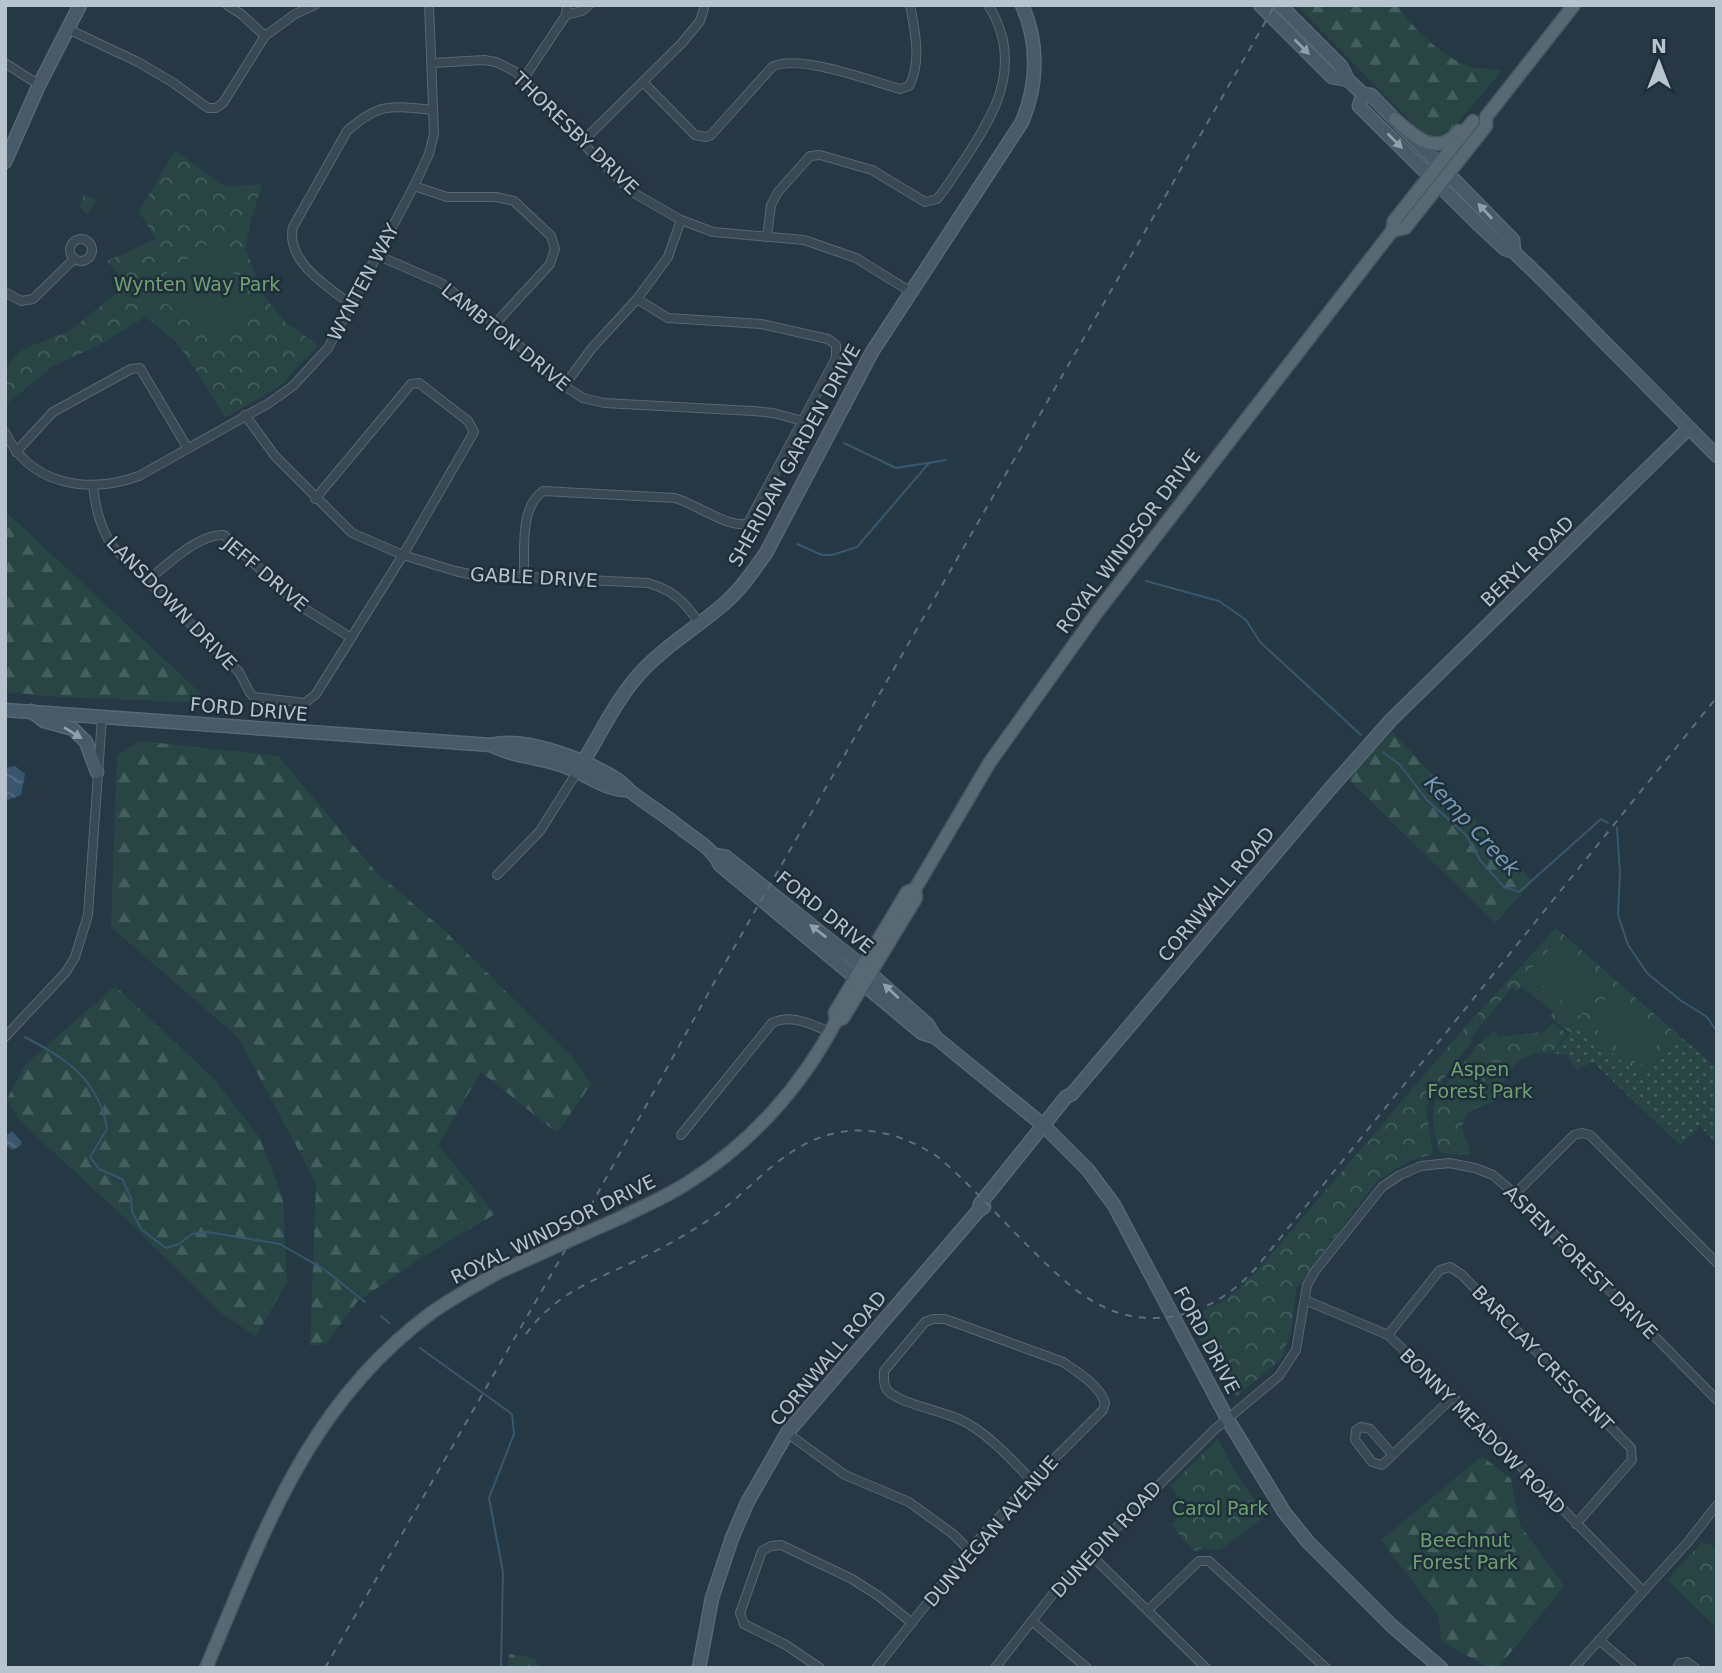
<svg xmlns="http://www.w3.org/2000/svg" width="1722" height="1673" font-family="'DejaVu Sans',sans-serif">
<defs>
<pattern id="grass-dots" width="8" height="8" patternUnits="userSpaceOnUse" patternTransform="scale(1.75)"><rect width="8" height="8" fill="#284544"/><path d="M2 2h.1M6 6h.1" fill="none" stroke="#455e5e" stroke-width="1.8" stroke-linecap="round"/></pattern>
<pattern id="forest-firs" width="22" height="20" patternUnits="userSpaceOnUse" patternTransform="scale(1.75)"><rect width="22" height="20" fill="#284544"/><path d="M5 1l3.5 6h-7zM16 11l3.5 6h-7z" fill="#455e5e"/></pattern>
<pattern id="park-crowns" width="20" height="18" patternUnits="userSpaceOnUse" patternTransform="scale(1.75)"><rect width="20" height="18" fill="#284544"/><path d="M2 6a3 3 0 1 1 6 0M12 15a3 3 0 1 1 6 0" fill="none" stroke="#455e5e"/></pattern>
<pattern id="water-waves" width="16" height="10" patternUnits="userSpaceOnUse" patternTransform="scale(1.75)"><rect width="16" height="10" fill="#38576c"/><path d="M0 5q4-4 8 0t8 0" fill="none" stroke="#536e80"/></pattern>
</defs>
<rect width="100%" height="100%" fill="#263844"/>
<path fill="url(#grass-dots)" d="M1578 1024 1644 1078 1676 1033 1717 1068V1144L1700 1126 1680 1145 1593 1062 1577 1069 1567 1055 1553 1053Z"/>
<g fill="url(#forest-firs)">
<path d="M1296 5H1398C1409 26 1446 60 1469 66 1479 69 1491 69 1502 70L1449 133 1439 138 1424 135Z"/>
<path d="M5 511 211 703 59 697 5 692Z"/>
<path d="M1392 732 1533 881 1495 923 1347 778Z"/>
<path d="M140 741 278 756 376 872 445 931 572 1057 591 1084 557 1133 481 1072 438 1145 495 1214 419 1259 357 1302 326 1344 310 1346 316 1183 238 1037 111 927 117 756Z"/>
<path d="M115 986 214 1079 260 1138 283 1200 287 1282 256 1336 219 1312 125 1218 20 1121 7 1099 26 1064Z"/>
<path d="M1482 1456 1511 1479 1520 1525 1564 1586 1498 1668H1490L1442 1642 1438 1615 1381 1540Z"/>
<path d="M509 1654 534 1658 540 1668H508Z"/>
</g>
<g fill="url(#park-crowns)">
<path d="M175 151 226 187 262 184 249 227 245 248 264 296 285 322 318 345 281 385 225 418 198 373 175 341 146 316 105 342 52 367 5 405V369L21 350 69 331 127 285 107 261 156 239 139 211Z"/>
<path d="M84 194 96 199 88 215 80 207Z"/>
<path d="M1556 928 1676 1033 1644 1079 1578 1025 1570 1033 1550 1017 1553 1012 1522 987 1517 991 1512 987 1470 1039 1472 1041 1432 1094 1426 1109 1433 1154 1411 1160 1377 1181 1296 1288 1291 1333 1281 1359 1236 1397 1188 1321 1192 1315 1224 1301 1257 1271 1460 1033Z"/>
<path d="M1553 1023 1567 1034 1551 1053C1526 1051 1504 1066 1503 1092 1500 1095 1495 1101 1490 1103 1477 1108 1463 1110 1463 1128 1463 1138 1472 1144 1469 1155L1440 1153C1435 1133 1428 1114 1438 1095L1478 1045 1495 1031 1498 1037 1543 1032Z"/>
<path d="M1218 1439 1234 1470 1265 1516 1220 1550 1204 1548 1194 1551 1171 1525 1187 1507 1170 1486Z"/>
<path d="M1702 1542 1717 1547V1628L1667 1580Z"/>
</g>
<g fill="#284544">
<path d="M214 240 256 310C249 314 240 323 232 324 197 330 169 312 151 284Z"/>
<path d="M1555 942 1606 985 1580 1016 1528 973Z"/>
<path d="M1612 991 1665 1036 1640 1066 1587 1022Z"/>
</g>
<g fill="url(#water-waves)">
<path d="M15 766 25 774 21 795 5 801V768Z"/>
<path d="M12 1131 22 1142 20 1146 12 1150 5 1144V1137Z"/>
</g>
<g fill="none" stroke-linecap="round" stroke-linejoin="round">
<g stroke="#38576c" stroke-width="2">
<path d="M844 443 896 468 928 463"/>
<path d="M797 544 822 555H832L857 547 929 463 946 460"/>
<path d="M1146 581 1219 601 1246 620 1260 642 1361 735"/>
<path d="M1383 752 1400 765 1427 800 1466 835 1480 860 1504 887 1519 892 1601 819 1608 823"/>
<path d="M1617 828 1620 873 1618 915 1628 945 1647 973 1680 1000 1707 1017 1717 1032"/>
<path d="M25 1037C66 1059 99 1079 107 1129L90 1157 99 1169 122 1179 131 1198 132 1212 142 1230 166 1248 179 1244 192 1234 207 1232 280 1244 325 1270 365 1302"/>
<path d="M381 1316 389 1323"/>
<path d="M420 1348 512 1414 514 1434 489 1498 503 1572 501 1668"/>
</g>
<defs>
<g id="street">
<path d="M227 5 241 14 265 36"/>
<path d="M567 5 566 15 582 11 589 5"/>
<path d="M68 29 138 62 172 82 208 108H216L223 103 265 36 295 14 315 5"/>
<path d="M5 63 39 85"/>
<path d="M432 63 484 60 496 62 516 72 595 156 632 192 681 220 713 232 804 240 856 258 911 292"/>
<path d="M524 78 566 15"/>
<path d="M643 82 695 135 706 137 711 135 772 67C798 53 871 81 900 89L909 86C922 62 915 31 910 5"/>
<path d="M582 142 682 43 700 21 705 5"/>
<path d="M414 186 447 197H496L514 201 551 236 555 249 550 264 495 324"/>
<path d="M767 237 771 205 778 192 810 156 820 155 872 170 925 202 937 199C948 186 956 172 965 159 989 121 1012 87 1003 40 1000 28 995 15 988 5"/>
<circle cx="81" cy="250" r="11"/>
<path d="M379 256 441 283 495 324 564 386 583 398 604 403 753 411 773 413 803 421"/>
<path d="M5 292 21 301 33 299 74 259"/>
<path d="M352 305C329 288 285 261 293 227L347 131C380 102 391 106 433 110"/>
<path d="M564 386 592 348 637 299 668 257 681 220"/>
<path d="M245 415 275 456 352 533 403 555 455 571 469 574 648 583C673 590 685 602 699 623"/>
<path d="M5 432C30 486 89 494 139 476L269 403 293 386 328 348 414 186 429 154 434 134 429 5"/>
<path d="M16 452 53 412 131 369 140 368 187 447"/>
<path d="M93 486C96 510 100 527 113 547L239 672 250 693 254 697 305 703 316 694 403 555 474 432 468 421 419 383 411 384 315 499"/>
<path d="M524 577C525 551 519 508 543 491L675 498C694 503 731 530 748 523L836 358V345L828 339 761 324 668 318 637 299"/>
<path d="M148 580C167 565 199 533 224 535L297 604 350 637"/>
<path d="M497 875 540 831 577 772"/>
<path d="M5 1037 66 972 75 957 88 915 102 717"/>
<path d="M681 1135 772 1023C792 1013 811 1025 831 1032"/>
<path d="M1515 1194 1574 1135 1582 1133 1590 1135 1717 1263"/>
<path d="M1305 1300 1388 1335 1453 1397 1642 1590"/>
<path d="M1388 1335 1440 1270 1450 1267 1461 1274 1631 1448 1632 1460 1576 1524"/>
<path d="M787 1433 845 1475 909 1502 953 1534 969 1550"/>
<path d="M1392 1454 1370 1429 1361 1427 1356 1430 1355 1440 1372 1462 1382 1465 1453 1397"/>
<path d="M1090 1554 1206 1668"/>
<path d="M1148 1610 1199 1561H1209L1326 1668"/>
<path d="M1032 1621 1087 1668"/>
<path d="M1599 1640 1632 1668"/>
<path d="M820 1668 786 1645 744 1624 740 1613 762 1551 771 1546 781 1545 852 1579 880 1597 912 1623"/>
<path d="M876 1668 969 1550 1032 1481 1103 1410 1105 1403C1100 1386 1078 1372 1063 1362L945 1319H933L925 1322 884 1371C884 1379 883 1386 889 1392 902 1404 943 1411 961 1420 988 1433 1011 1459 1032 1481"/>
<path d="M995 1668 1063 1581 1214 1430 1279 1376 1296 1350 1307 1285 1315 1271 1382 1187 1400 1175 1421 1166 1449 1163 1475 1168 1493 1175 1515 1194 1717 1400"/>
<path d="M1574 1668 1688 1542 1717 1505"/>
<path d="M1677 1668 1680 1663 1687 1662 1695 1668"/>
</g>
<g id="secondary">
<path d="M1260 5 1332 77 1348 80"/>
<path d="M1280 5 1341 66 1348 80 1363 94 1371 95 1513 240 1514 252"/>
<path d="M1363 94 1359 106 1475 221 1505 249 1514 252 1544 281 1717 456"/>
<path d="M5 162 39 85 80 5"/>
<path d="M5 710 491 745C526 736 588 761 618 780 622 783 625 787 630 791 646 804 665 815 682 829 696 840 713 849 720 865L922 1033 935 1037"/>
<path d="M31 711 44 721 73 729 86 742 97 772"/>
<path d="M491 745C515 758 543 757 569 768 589 776 607 791 629 790"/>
<path d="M577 772C599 738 616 697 645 668 669 643 699 626 725 603 741 589 753 571 766 553L872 352 1022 122C1038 84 1039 43 1022 5"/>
<path d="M715 855 726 857 862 966 928 1025 935 1037 1043 1125 1088 1170 1114 1205 1228 1420 1284 1512 1308 1542 1392 1626 1441 1668"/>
<path d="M979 1210 980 1204 1066 1097 1072 1094 1329 790 1391 720 1689 428"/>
<path d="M699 1668 712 1598 732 1538 747 1503 787 1433 979 1210 984 1207"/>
</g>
<g id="primary">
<path d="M1395 119C1414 136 1437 158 1459 131"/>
<path d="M1392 231 1405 228 1486 126V117L1574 5"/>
<path d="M836 1021 835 1012 907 892 915 889"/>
<path d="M622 1217C644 1206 668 1196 689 1182 751 1143 802 1086 836 1021L843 1018 916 898 915 889 921 879 990 762 1098 611 1392 231 1394 221 1473 121"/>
<path d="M206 1668C264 1532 307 1405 431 1313 452 1298 476 1285 499 1272"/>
</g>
</defs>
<use href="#street" stroke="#596771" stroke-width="10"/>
<use href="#secondary" stroke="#596771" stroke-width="15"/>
<use href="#primary" stroke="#475560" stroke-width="15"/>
<use href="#street" stroke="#3a4954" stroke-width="8"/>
<use href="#secondary" stroke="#485967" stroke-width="12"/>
<use href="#primary" stroke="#586974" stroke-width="12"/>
<g stroke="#5c6e7b" stroke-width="2" stroke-dasharray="7 7" stroke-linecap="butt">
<path d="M526 1334C556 1293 591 1282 635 1261 661 1249 686 1235 710 1219 753 1189 783 1144 836 1133 872 1125 908 1137 938 1157 969 1183 996 1214 1025 1243 1068 1286 1108 1328 1175 1316 1208 1310 1234 1292 1256 1268L1717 697"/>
<path d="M325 1668 590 1207 720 972 1275 5"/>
</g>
<defs>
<path id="primary-bridge" d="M499 1272 622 1217"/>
</defs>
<use href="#primary-bridge" stroke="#475560" stroke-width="15" stroke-linecap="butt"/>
<use href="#primary-bridge" stroke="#586974" stroke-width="12"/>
</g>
<defs><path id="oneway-solid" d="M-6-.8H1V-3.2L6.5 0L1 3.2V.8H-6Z" transform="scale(1.75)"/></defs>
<g fill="#919fa9">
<use href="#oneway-solid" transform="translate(1302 47) rotate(45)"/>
<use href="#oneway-solid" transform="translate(1395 141) rotate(45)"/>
<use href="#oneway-solid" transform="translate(1485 211) rotate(-133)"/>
<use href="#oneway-solid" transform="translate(73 733) rotate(32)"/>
<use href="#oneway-solid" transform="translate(818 931) rotate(-142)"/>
<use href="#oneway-solid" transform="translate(891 991) rotate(-137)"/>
</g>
<g text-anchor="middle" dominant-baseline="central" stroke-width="5" stroke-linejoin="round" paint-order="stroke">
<g font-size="19" fill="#b8c4cd" stroke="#1f2e39">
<text transform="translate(576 133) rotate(44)">THORESBY DRIVE</text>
<text transform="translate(363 282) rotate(-62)">WYNTEN WAY</text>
<text transform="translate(506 337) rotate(39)">LAMBTON DRIVE</text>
<text transform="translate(794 455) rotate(-61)">SHERIDAN GARDEN DRIVE</text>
<text transform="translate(1128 541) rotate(-53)">ROYAL WINDSOR DRIVE</text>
<text transform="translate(1527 561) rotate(-44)">BERYL ROAD</text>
<text transform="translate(266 574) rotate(40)">JEFF DRIVE</text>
<text transform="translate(534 577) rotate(3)">GABLE DRIVE</text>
<text transform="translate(172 603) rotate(46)">LANSDOWN DRIVE</text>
<text transform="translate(249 709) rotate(5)">FORD DRIVE</text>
<text transform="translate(1216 894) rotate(-50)">CORNWALL ROAD</text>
<text transform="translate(825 912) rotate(39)">FORD DRIVE</text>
<text transform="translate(553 1229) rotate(-26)">ROYAL WINDSOR DRIVE</text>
<text transform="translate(1581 1262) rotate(45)">ASPEN FOREST DRIVE</text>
<text transform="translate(1207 1340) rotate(62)">FORD DRIVE</text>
<text transform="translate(828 1358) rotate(-50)">CORNWALL ROAD</text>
<text transform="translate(1543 1358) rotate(46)">BARCLAY CRESCENT</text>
<text transform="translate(1483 1431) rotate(45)">BONNY MEADOW ROAD</text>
<text transform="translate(991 1531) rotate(-49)">DUNVEGAN AVENUE</text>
<text transform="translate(1106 1539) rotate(-47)">DUNEDIN ROAD</text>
</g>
<g font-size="19" fill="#6ea070" stroke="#1f2e39">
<text x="197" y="284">Wynten Way Park</text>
<text x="1480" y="1069">Aspen<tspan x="1480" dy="22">Forest Park</tspan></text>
<text x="1220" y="1508">Carol Park</text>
<text x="1465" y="1540">Beechnut<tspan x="1465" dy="22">Forest Park</tspan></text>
</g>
<g font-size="21" font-style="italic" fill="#769ab2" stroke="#1f2e39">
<text transform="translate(1472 826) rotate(47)">Kemp Creek</text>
</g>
</g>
<rect width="1722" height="1673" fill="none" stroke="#b8c4cd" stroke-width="14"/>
<g transform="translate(1659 63)" stroke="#1f2e39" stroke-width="5" paint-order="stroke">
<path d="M0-5L12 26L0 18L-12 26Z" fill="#b8c4cd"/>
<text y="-10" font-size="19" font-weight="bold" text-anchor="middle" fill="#b8c4cd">N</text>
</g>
</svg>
